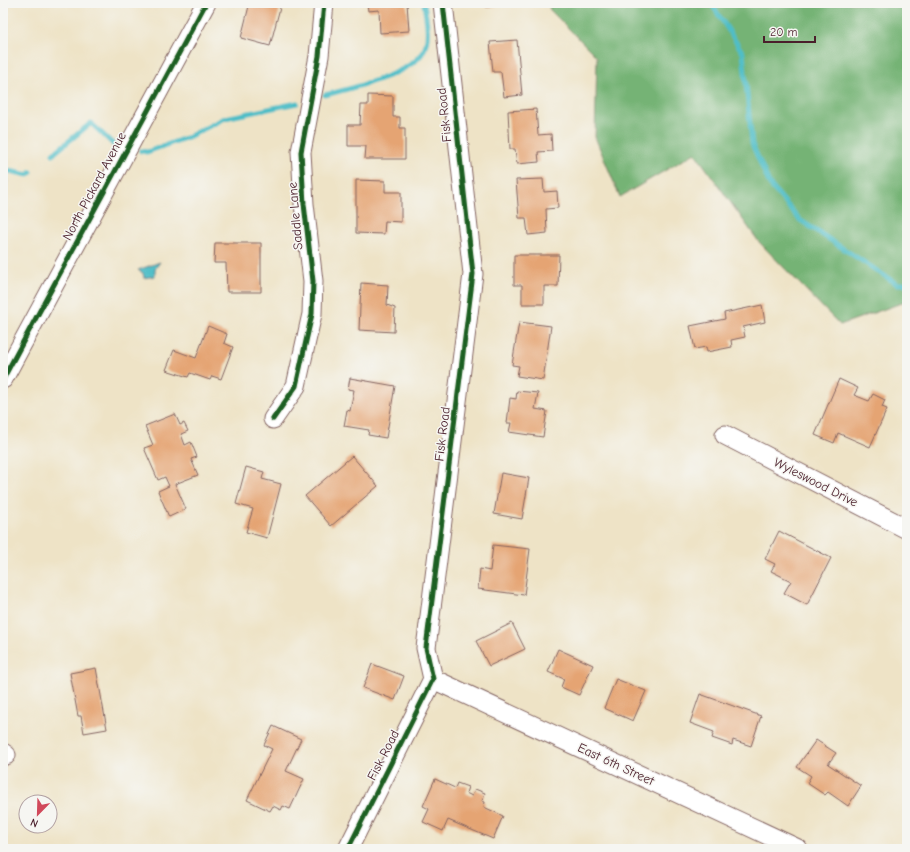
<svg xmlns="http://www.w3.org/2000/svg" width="910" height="852" font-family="'Comic Neue',sans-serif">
<rect width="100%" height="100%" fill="#f6f6f2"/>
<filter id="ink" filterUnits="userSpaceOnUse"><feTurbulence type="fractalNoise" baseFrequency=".025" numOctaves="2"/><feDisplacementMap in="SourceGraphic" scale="8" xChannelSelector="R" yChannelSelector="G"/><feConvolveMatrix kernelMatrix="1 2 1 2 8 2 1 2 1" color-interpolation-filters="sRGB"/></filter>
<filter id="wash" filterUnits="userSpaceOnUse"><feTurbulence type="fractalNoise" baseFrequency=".012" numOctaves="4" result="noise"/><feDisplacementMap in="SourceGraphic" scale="16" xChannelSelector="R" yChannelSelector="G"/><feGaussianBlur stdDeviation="0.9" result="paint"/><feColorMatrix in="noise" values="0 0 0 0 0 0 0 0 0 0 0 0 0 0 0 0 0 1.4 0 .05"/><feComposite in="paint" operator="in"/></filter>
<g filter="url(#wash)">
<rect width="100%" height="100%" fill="#eee3c6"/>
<path fill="#75b374" stroke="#606950" d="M548 3H907V301L840 325 759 242 695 153 620 197 595 137 597 57 550 10Z"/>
<path fill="#50bec7" stroke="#4d6e79" d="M160 262 155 269V276L144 278 143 273 138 270Z"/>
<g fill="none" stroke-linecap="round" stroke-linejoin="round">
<g stroke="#50bec7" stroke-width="5">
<path d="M711 3 743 53 752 144 770 185 800 220 897 284H907"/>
<path d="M325 95C350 89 411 74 423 52 431 38 426 18 424 3"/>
<path d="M141 151 147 152 188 137 225 118 297 103"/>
<path d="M53 154 91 123 115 146"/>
<path d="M3 184 5 183V170L28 175 31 172"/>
</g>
</g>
<g id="blocks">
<g fill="#e5a473">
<path d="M238 3 281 4 270 46 241 38 249 6Z"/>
<path d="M367 3H407L409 31 380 33 379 10 368 11Z"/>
<path d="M485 3H510V5L485 7Z"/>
<path d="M517 40 522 95 504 97 501 72H493L490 42Z"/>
<path d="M368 95 393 96V117H400V128H405V159H365L366 146H348V125H360L361 105H368Z"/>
<path d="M536 109 538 135 551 134 552 151 538 152 539 162 517 164 515 149H510L508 111Z"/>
<path d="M543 179 544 192 557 191 558 208 546 209 547 233 528 235 526 218H519L516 180Z"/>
<path d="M356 180 385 181V192H401V222L385 221 384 234 356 233Z"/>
<path d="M215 243H261V292H227L226 263H214Z"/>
<path d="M514 255H559L558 286H544V304H522V285H514Z"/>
<path d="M361 283 388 285 387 305 395 308 394 332 359 330Z"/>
<path d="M762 305 765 322 743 327 745 337 731 340 732 347 707 352 706 347 695 349 690 326 725 319 724 313Z"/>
<path d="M519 322 551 326 543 380 517 376 519 366 512 365Z"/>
<path d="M208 326 227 334 224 343 233 347 221 379 212 376 210 380 190 373 188 377 166 370 174 350 196 358Z"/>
<path d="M350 378 395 386 386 438 368 435 369 430 344 426 347 410 350 411 354 390 348 389Z"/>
<path d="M839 379 858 388 854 395 869 401 873 394 885 400 882 407 887 409 870 447 838 433 834 443 815 435Z"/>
<path d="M517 391 538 393 535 409 547 411 543 437 509 432 511 423H507L510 398 516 399Z"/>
<path d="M175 414 180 425 184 423 188 431 181 434 185 445 191 442 197 457 191 459 198 475 175 484 186 509 169 517 158 491 169 486 165 477 158 480 144 448 153 445 145 426Z"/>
<path d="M352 456 378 486 331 526 305 496Z"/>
<path d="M246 467 264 472 262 479 281 484 267 538 246 532 253 509 236 504Z"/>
<path d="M501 473 529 478 522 519 494 514Z"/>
<path d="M779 531 831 558 807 605 784 593 791 581 771 571 775 564 765 559Z"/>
<path d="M493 545 530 549 524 595 478 589 480 569 490 571Z"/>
<path d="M512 623 525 649 489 666 476 641Z"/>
<path d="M558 649 593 665 579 695 561 687 564 679 548 672Z"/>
<path d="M372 664 404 676 395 700 363 688Z"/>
<path d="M96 668 107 729 84 733 81 716H78L70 673Z"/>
<path d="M616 679 646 691 633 721 604 708Z"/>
<path d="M700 694 761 716 751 746 733 740 732 745 712 738 714 732 690 723Z"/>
<path d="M273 726 301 739 286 771 304 779 290 809 283 806 281 810 273 806 270 811 247 800 272 749 264 745Z"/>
<path d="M816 740 836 753 828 764 861 786 848 806 828 792 825 795 807 783 811 776 797 767Z"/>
<path d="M435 779 455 788 457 783 468 787 466 793 472 796 475 789 485 793 482 801 485 802 484 807 503 816 493 839 448 820 443 831 423 822 429 809 423 806Z"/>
</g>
</g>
</g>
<g filter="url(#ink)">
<use href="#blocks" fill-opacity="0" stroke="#836461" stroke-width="1"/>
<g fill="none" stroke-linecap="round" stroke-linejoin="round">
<defs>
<g id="street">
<path d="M3 379 206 3"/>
<path d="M273 419 296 386 312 314 313 281 304 204 301 152 319 56 324 3"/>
<path d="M725 435 907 529"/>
<path d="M433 679 798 849"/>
<path d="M3 753 6 755"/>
<path d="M348 849 433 679 426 648 473 274 443 3"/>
</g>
</defs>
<use href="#street" stroke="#836461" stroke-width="21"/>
<use href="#street" stroke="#fff" stroke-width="19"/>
<defs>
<g id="cycleway">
<path d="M3 379 206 3"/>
<path d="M273 419 296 386 312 314 313 281 304 204 301 152 319 56 324 3"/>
<path d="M348 849 433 679 426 648 473 274 443 3"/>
</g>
</defs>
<use href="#cycleway" stroke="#f6f6f2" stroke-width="8"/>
<use href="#cycleway" stroke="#1b5e20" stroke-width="5"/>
</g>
</g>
<g text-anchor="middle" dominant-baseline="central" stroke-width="3" stroke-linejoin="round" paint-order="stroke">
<g font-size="13" fill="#4a1f2b" stroke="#f6f6f2">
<text transform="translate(444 115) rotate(-96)">Fisk Road</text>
<text transform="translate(94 186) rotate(-62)">North Pickard Avenue</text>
<text transform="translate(295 216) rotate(-95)">Saddle Lane</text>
<text transform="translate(442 434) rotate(-83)">Fisk Road</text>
<text transform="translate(816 482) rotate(27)">Wyleswood Drive</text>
<text transform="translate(383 755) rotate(-63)">Fisk Road</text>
<text transform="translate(616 764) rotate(25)">East 6th Street</text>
</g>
</g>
<rect width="910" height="852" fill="none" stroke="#f6f6f2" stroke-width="16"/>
<g transform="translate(38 814) rotate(203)"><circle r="19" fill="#f6f6f2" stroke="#b1a0a2"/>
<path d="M0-3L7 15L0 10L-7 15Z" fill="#d1495b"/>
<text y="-6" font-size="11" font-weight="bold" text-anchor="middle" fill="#4a1f2b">N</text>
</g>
<path d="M764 36v6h51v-6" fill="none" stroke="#4a1f2b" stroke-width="2"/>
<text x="770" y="36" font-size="12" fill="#4a1f2b" stroke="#f6f6f2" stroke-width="3" paint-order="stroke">20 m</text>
</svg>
